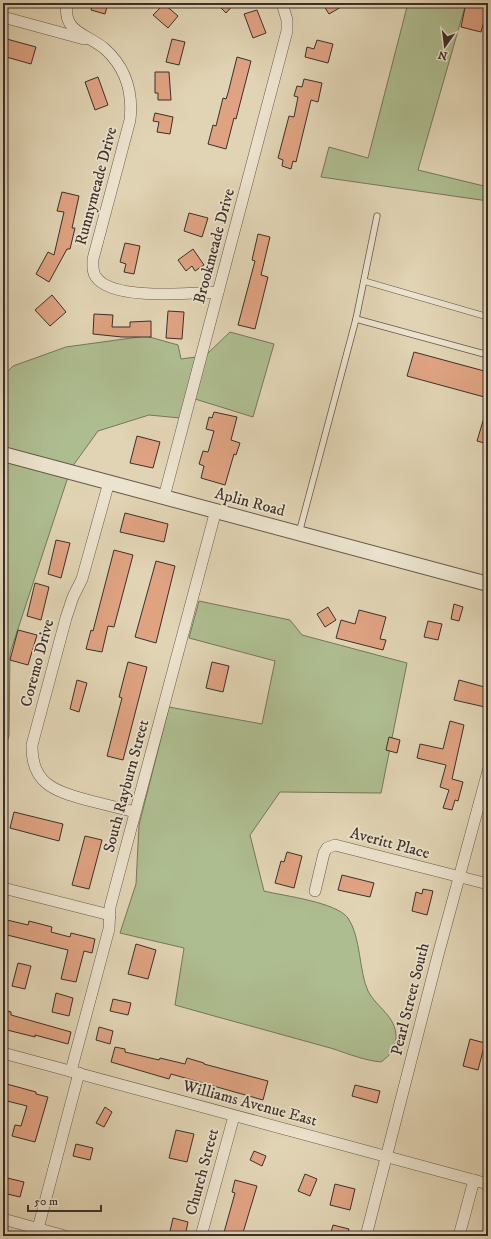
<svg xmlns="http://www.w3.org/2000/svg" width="491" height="1239" font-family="'IM FELL DW Pica',serif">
<rect width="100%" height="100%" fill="#e1d4b4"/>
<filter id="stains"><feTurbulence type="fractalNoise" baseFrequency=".005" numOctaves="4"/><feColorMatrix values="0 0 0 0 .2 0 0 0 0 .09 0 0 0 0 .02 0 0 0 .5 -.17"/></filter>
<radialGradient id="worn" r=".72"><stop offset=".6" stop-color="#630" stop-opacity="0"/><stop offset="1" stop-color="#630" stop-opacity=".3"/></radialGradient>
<g fill="#aebd90" stroke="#75765d">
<path d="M408 3H466L418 170 488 187V201L321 177 329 147 368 158Z"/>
<path d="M230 332 274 344 253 417 195 399 206 355Z"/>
<path d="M146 336 178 345 181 359 196 357 180 418 149 415 98 431 72 467 3 448V376L13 366 66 347Z"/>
<path d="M3 460 68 477 10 653 9 736 3 754Z"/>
<path d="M199 601 290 620 302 635 407 663 381 793 280 792 250 835 264 891C284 896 336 902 348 918 361 937 359 972 368 991 377 1008 396 1016 396 1037 396 1050 390 1055 381 1062 360 1060 343 1051 323 1046 273 1032 224 1019 175 1005L184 948 120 933 136 884 139 825 169 707 262 724 275 661 189 638Z"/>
</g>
<g fill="#dfa382" stroke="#3c2f2a">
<path d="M93 3H108L105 14 91 10Z"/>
<path d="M216 3H235L226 13Z"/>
<path d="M322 3H348L329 14Z"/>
<path d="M466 3 488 6 481 32 461 27Z"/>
<path d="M164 4 178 16 168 28 153 15Z"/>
<path d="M257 10 266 33 253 38 244 14Z"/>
<path d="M3 38 36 47 31 64 3 56Z"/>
<path d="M172 39 185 42 179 65 166 62Z"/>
<path d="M317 40 333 44 328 63 305 57 307 47 314 49Z"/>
<path d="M237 57 251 61 236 119 234 118 226 149 208 144 213 125 216 126 223 98 226 99 228 93Z"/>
<path d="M155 72H169L171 100H158V93H155Z"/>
<path d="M98 77 108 105 95 110 85 82Z"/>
<path d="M304 79 322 83 318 102 311 100 296 162 293 161 291 169 282 166 283 160 278 158 289 116 294 117 298 97 294 96 297 86 302 87Z"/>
<path d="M155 113 173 117 170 134 157 132 159 122 153 121Z"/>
<path d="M62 192 79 196 72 228H75L70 249H67L49 282 36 274 48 252 54 255 64 212 57 211Z"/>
<path d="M189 213 208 218 202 237 184 231Z"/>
<path d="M258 234 270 237 261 275 268 277 255 329 238 325 255 261 252 260Z"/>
<path d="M125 243 140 246 134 274 124 272 126 264 120 262Z"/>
<path d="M193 249 204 265 195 271 192 266 186 271 178 260Z"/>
<path d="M52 295 66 312 50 326 35 310Z"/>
<path d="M168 311 184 312 182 339 166 338Z"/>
<path d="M94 314 113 315 112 327H130V322L151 321V337H122L93 334Z"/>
<path d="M414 352 488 372V398L407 376Z"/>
<path d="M486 411H488V444L477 441Z"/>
<path d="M214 412 237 417 231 440 240 443 236 455 234 454 225 485 201 478 204 466 199 464 203 451 208 452 214 431 206 429 209 417 212 418Z"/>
<path d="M137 436 160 442 153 468 130 463Z"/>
<path d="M125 513 168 524 164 542 120 532Z"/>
<path d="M56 540 70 543 61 578 48 574Z"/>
<path d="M114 550 133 555 114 627 108 626 102 652 86 649 91 630 93 631Z"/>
<path d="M156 561 175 566 156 643 135 637Z"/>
<path d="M35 583 49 587 41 620 27 616Z"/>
<path d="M454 604 463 607 459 621 451 619Z"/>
<path d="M328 607 336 620 325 627 317 614Z"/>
<path d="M359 610 386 617 380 639 386 640 383 650 336 638 341 620 355 624Z"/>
<path d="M428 621 442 624 438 640 424 637Z"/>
<path d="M18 630 37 635 28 665 10 660Z"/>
<path d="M128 662 147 667 123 760 107 756 122 698 119 697Z"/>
<path d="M212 662 229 666 223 692 206 688Z"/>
<path d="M77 680 87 683 79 712 70 709Z"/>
<path d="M459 680 488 688 485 707 454 700Z"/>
<path d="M450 721 464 725 452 779 463 782 458 801 455 800 452 810 443 808 449 790 440 787 446 765 417 758 420 744 443 749Z"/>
<path d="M389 737 400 740 397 753 386 750Z"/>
<path d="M14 812 63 824 59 841 10 828Z"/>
<path d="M85 836 102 840 89 889 72 885Z"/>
<path d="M287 852 302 856 294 888 275 883 281 861 284 862Z"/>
<path d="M342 875 374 883 370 897 338 890Z"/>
<path d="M423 889 433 891 427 915 412 911 416 892 422 894Z"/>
<path d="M7 920 28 925 29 921 52 927 51 932 70 937 71 933 95 939 92 953 84 951 76 982 61 979 68 950 3 934Z"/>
<path d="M136 944 156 950 148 979 128 974Z"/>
<path d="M18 963 31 966 25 989 12 986Z"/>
<path d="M56 993 73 998 69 1016 52 1012Z"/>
<path d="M113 999 131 1003 128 1015 110 1011Z"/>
<path d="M3 1010 11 1012V1015L71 1032 68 1044 35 1035V1037L7 1030 6 1034 3 1033Z"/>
<path d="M99 1027 113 1031 110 1044 96 1040Z"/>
<path d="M470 1039 485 1043 478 1070 463 1066Z"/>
<path d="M115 1047 125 1049V1052L159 1060 160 1058 185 1064 187 1058 204 1063V1064L268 1081 263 1100 171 1074 169 1079 111 1062Z"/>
<path d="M3 1083 36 1092V1094L48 1097 35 1142 12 1136 15 1125 21 1126 27 1106 3 1100Z"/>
<path d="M355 1085 380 1091 377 1103 352 1096Z"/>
<path d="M105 1107 112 1112 104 1127 96 1123Z"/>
<path d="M176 1130 194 1134 187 1162 169 1158Z"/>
<path d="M76 1144 93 1148 90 1160 73 1156Z"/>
<path d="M254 1151 266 1156 262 1166 250 1160Z"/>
<path d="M305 1174 317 1179 310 1196 298 1191Z"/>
<path d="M3 1177 24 1182 20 1197 3 1193Z"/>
<path d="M235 1180 257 1186 242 1236H223L235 1193 232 1192Z"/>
<path d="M335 1184 355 1189 350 1210 330 1205Z"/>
<path d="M173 1218 188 1222 185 1236H169Z"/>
<path d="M333 1225 349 1229 347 1236H330Z"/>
</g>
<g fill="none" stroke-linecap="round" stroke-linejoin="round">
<defs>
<g id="service">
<path d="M364 281 488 317"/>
<path d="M356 319 488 355"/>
<path d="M299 533 356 319 377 216"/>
</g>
<g id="minor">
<path d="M67 3C62 33 88 34 105 49 126 68 133 93 130 120L93 259C93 266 92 272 96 277 112 301 191 293 218 292"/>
<path d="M3 17 84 39"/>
<path d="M109 482 82 579 73 597 66 618 32 745C31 784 55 791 87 800 103 804 119 808 135 812"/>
<path d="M164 497 287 31V20L282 3"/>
<path d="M3 888 110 915"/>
<path d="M315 891 324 853 327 848 335 845 488 884"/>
<path d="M3 1053 488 1184"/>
<path d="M71 1071 109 929 110 907 216 510"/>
<path d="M3 1219 65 1236"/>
<path d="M36 1236 79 1073"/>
<path d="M201 1236 234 1116"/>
<path d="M366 1236 438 955 488 771"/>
<path d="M459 1236 474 1180"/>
</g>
<path id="tertiary" d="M3 454 488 584"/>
</defs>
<use href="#service" stroke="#65584c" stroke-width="7"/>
<use href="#minor" stroke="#65584c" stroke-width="12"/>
<use href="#tertiary" stroke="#65584c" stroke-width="16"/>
<use href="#service" stroke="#ece3ce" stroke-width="5.5"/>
<use href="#minor" stroke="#ece3ce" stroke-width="11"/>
<use href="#tertiary" stroke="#ece3ce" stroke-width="14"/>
</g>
<g text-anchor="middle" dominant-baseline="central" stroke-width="3.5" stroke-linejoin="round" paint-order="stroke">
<g font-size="16" fill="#3c2f2a" stroke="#ece3ce">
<text transform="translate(96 186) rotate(-75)">Runnymeade Drive</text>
<text transform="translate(214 246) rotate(-75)">Brookmeade Drive</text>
<text transform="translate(250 502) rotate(15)">Aplin Road</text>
<text transform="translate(37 663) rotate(-75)">Coremo Drive</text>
<text transform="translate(126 786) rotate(-75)">South Rayburn Street</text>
<text transform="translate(390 843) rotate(15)">Averitt Place</text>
<text transform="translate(410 999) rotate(-76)">Pearl Street South</text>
<text transform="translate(250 1103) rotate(15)">Williams Avenue East</text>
<text transform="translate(202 1172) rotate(-75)">Church Street</text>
</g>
</g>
<rect width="491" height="1239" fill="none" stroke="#e1d4b4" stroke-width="16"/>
<rect x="4" y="4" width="483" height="1231" fill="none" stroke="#3c2f2a" stroke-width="2"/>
<rect x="8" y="8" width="475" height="1223" fill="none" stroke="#3c2f2a"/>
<g transform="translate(445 46) rotate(194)" stroke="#ece3ce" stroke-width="3" paint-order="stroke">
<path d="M0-3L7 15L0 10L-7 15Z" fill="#3c2f2a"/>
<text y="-6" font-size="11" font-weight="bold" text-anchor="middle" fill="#3c2f2a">N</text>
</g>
<path d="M28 1205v6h73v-6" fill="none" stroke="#3c2f2a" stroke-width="2"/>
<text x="34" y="1205" font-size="12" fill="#3c2f2a" stroke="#ece3ce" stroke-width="3" paint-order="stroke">50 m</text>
<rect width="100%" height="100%" filter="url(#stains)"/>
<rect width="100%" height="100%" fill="url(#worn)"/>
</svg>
